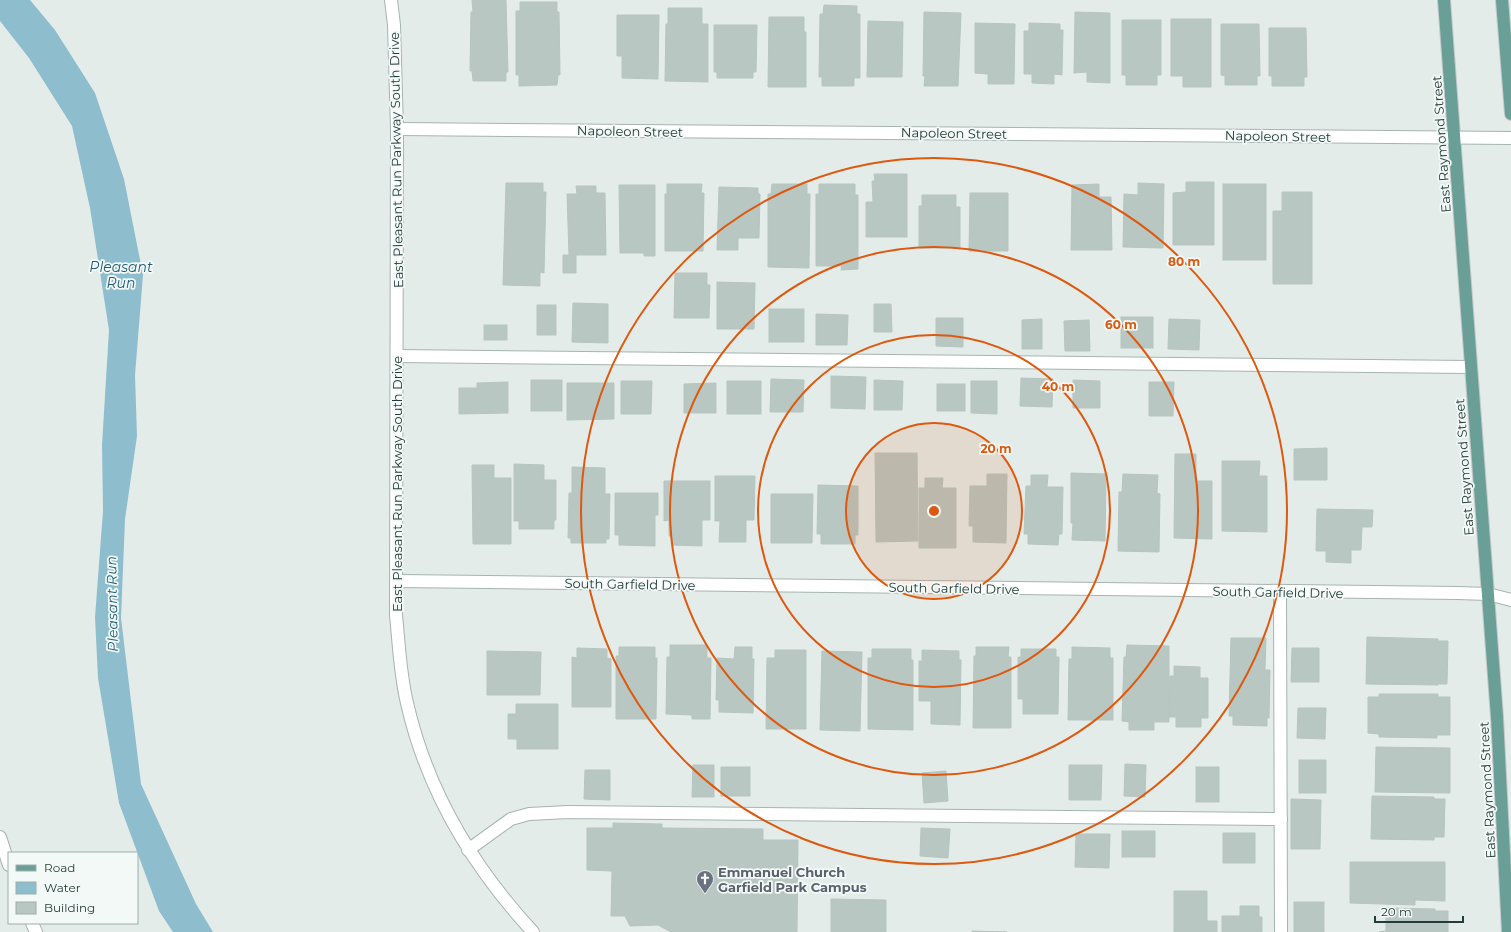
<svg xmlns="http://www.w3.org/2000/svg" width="1511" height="932" font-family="Montserrat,sans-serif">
<rect width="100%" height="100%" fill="#e3ece9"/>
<path fill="#8ebdce" d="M0 0H30L55 30 95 93 124 179 143 275 135 375 137 436 125 519 121 618 141 784 196 904 213 932H173L159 911 119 803 98 678 95 617 103 511 102 445 109 330 90 208 72 126 29 58 0 21Z"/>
<g fill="#b8c7c2" stroke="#b6c5c1">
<path d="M472 0H506L508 72H506V81H473L472 71H470L471 12H473Z"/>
<path d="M520 2H557V12H559L560 75H558L557 85 519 86V75H516V11H520Z"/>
<path d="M824 5 857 6V14H860V78H854V86H822V77H819L820 14H823Z"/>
<path d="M668 8H702V24H708V82L665 81 666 24H668Z"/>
<path d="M924 12 961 13 958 86H924L925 76H923Z"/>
<path d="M1075 12 1110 13V83L1087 82V72L1074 73Z"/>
<path d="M617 15H659L658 79 622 78V56H617Z"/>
<path d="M769 17H804V32H806V87H768Z"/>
<path d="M1171 19H1211V87H1183V76H1171Z"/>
<path d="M1122 20H1161V75H1157V85H1126V75H1122Z"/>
<path d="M868 21 903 22 902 77H867Z"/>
<path d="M975 23 1015 24 1014 84H988V74L975 73Z"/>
<path d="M1029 23 1060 24V30H1063L1062 75 1054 74V84L1032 83V74H1024V31H1029Z"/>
<path d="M1221 24H1259L1260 76H1257V85H1225V76L1221 75Z"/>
<path d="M714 25H757L756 72H753V78H717V72H714Z"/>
<path d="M1269 28H1306L1307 77H1304V86H1272V76H1269Z"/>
<path d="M874 174H907V237H866V202H873L872 181H875Z"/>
<path d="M1186 182H1214V245H1173V193L1186 192Z"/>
<path d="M506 183H543V192H546L544 273 540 272V286L503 285Z"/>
<path d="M1138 183 1164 184 1163 248 1123 247 1124 194 1138 195Z"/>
<path d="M667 184H702L701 193H704L703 251H665V194H667Z"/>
<path d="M772 184H807V194H810L809 268 768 267V194H771Z"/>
<path d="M819 184H855V195H858V269L841 270 842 266H816V194H819Z"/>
<path d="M1099 184V197H1111L1112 250H1071L1072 185Z"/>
<rect x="1223" y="184" width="43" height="76"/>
<path d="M619 185H655V256H644V253H620Z"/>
<path d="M576 186H596V193H605L606 255H576V273H563V255H569L567 194H577Z"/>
<path d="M719 187 758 188V194H760L759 238H738V250H717Z"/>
<path d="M1282 192H1312V284H1273V211H1282Z"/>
<path d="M970 193H1008V251H969Z"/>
<path d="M922 195H956V207H960V248H919V206H922Z"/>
<path d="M675 273H707V285H710L709 318H674Z"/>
<path d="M717 282 755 283 754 329H717Z"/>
<path d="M573 303 608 304V343L572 342Z"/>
<path d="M874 304H891L892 332H874Z"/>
<rect x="537" y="305" width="19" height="30"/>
<rect x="769" y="309" width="35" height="33"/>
<path d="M816 314 848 315 847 345H816Z"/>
<rect x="1121" y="317" width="32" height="31"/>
<path d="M936 318H963V347L936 346Z"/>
<path d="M1042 319V349H1022V320Z"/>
<path d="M1169 319 1200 320 1199 350 1168 349Z"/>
<path d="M1089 320 1090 351H1065L1064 321Z"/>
<rect x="484" y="325" width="23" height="15"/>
<path d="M831 376 866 377 865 409 831 408Z"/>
<path d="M1021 378 1053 379 1052 407 1020 406Z"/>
<path d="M771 379 804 380 803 412H770Z"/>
<rect x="531" y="380" width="31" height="31"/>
<path d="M874 380 903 381 902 410H874Z"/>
<path d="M1073 380 1100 381V408H1073Z"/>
<path d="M621 381H652L651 414H621Z"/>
<rect x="727" y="381" width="34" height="33"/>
<path d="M971 381H997V414L971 413Z"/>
<path d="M508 382V413L459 414V388H477V383Z"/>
<path d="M1149 382H1174L1173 416H1149Z"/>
<path d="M567 383H614V419L567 420Z"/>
<path d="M716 383V413H684V384Z"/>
<rect x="937" y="384" width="28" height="27"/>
<path d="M1327 448V480H1294V449Z"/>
<path d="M875 453H917L918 541 876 542Z"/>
<path d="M1175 454H1196V481H1212V539L1174 538Z"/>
<path d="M1222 461H1260L1259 476H1267V532L1222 531Z"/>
<path d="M514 464 544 465V480H556V520H554V529H519V521H514Z"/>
<path d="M472 465H494V478H511V544H473Z"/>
<path d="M572 467 605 468V494H610L609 539H606V543H571V538H568L569 493H572Z"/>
<path d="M1071 473 1106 474 1105 541 1072 540 1073 523H1071Z"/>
<path d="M987 474H1007L1006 543 973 542V526H969L970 486H987Z"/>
<path d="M1123 474 1158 475 1157 493 1160 494 1159 552 1118 551 1119 492H1122Z"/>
<path d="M1031 475H1048L1047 487H1063L1062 534H1059L1058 545 1028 544V534H1024L1026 486H1031Z"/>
<path d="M715 476H755L754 520H746V542H719L720 521H715Z"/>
<path d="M925 478H943L942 488H956V548H919V488H925Z"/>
<path d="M664 481H710V520H702V546L672 545V536H669V520L664 521Z"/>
<path d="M818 485 858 486V535H855V544H821V534H817Z"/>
<path d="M615 493H658V515H655V546L619 545V535H615Z"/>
<path d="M771 494H813L812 543H771Z"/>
<path d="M1317 509 1373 510 1372 527H1362L1361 550H1351V563L1326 562V551H1316Z"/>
<path d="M1367 637 1438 639V641H1448L1447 684H1438V685L1366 684Z"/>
<path d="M1231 638H1266L1265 670H1270L1269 718H1267V726L1233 725V716H1229Z"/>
<path d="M670 645H707V658H711L710 719H692V715L666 714 667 657H670Z"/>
<path d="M1127 645 1169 646V722H1154V730H1129V722L1122 721 1124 657H1126Z"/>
<path d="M619 647H655V658H657L656 719H616V656H619Z"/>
<path d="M735 647H752V659H754L753 713 719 712V700H716L717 658 734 659Z"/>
<path d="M976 647H1009L1008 657H1011V728H973L974 656H976Z"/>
<path d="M1072 647 1110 648V658H1113V720H1068L1069 659H1072Z"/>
<path d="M577 648 607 649V658L611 659V707H572V657L577 658Z"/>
<path d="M1292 648H1319V682H1291Z"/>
<path d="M872 649H911V660H913V730L868 729V658H872Z"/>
<path d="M1021 649H1056V657H1059L1058 714H1023V699H1018V657H1021Z"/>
<path d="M775 650H806V729H766L767 658H775Z"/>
<path d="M922 650 959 651V660H961L960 725 931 724V701H919V661H922Z"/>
<path d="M487 651 541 652 540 695H487Z"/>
<path d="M822 651 862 652 860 731 820 730Z"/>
<path d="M1174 666 1200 667V678H1208V718H1201V727H1176V717H1169L1170 676H1174Z"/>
<path d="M1379 694H1438V697H1450V735H1437V738L1379 737V734L1368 733V697H1379Z"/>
<path d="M516 704H558V749H517V739H508V714H516Z"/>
<path d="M1298 708H1326L1325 739 1297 738Z"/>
<path d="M1376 747 1450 748V793L1375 792Z"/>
<rect x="1299" y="760" width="27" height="33"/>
<path d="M1125 764 1146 765 1145 797 1124 796Z"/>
<path d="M693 765H714V797H692Z"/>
<path d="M1069 765H1102L1101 800H1069Z"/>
<rect x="721" y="767" width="29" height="29"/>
<rect x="1196" y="767" width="23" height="35"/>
<path d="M585 770H610V800L584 799Z"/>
<path d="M946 771 948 801 924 803 922 773Z"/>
<path d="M1372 796 1434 797V799H1445L1444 837H1434V840L1371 839Z"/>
<path d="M1291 799 1321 800 1320 849H1291Z"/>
<path d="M613 823 662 824V828L763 829V840H798L797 932H671L658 925 630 926 625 916H611L612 871 587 870V828H613Z"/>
<path d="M921 828 950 829 948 858 920 856Z"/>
<rect x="1122" y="831" width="33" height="26"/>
<rect x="1223" y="833" width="32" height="30"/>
<path d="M1076 834H1110L1109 868 1075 867Z"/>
<path d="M1350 862H1445V901L1415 900V905L1350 903Z"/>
<path d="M1174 891H1207V921H1217V932H1174Z"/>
<path d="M831 899 886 900V932H831Z"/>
<rect x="1294" y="902" width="30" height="30"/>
<path d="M1240 906H1259V917H1262V932H1222V916H1240Z"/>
<path d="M1386 908 1435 909V911H1448V932H1379L1386 931Z"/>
<path d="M972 931 1007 932H972Z"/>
</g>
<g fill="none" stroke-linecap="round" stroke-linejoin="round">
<defs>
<g id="minor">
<path d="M391 0 394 25 397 129 396 615C399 645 400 674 407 703 427 791 472 866 533 932"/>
<path d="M397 129 1511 138"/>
<path d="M397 356 1470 367"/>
<path d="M397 581 1458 593 1488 594 1511 600"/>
<path d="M1280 592 1281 932"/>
<path d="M0 837 9 865"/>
<path d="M468 850 511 819 529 814 568 812 1281 819"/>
<path d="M32 923 36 932"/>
</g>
<g id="major">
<path d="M1444 0 1497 717 1508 932"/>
<path d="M1502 0 1511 114"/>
</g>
</defs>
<use href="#minor" stroke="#a6b4b1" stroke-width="14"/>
<use href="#major" stroke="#c2c8c8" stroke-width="14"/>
<use href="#minor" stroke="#fff" stroke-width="12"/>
<use href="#major" stroke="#6a9f97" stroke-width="12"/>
</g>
<circle cx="934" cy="511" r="88" fill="#de580e" fill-opacity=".12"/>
<g fill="none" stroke="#de580e" stroke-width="2">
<circle cx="934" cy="511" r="88"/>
<circle cx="934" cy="511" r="176"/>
<circle cx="934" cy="511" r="264"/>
<circle cx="934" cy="511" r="353"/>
</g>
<defs>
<symbol id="church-pin" viewBox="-11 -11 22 30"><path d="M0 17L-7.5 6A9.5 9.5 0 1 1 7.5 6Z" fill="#6b7280" stroke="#f3f9f7"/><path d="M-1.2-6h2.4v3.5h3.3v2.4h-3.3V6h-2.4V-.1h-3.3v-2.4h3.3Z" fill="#fff"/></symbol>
</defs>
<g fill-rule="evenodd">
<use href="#church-pin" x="695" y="869" width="20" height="27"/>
</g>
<g text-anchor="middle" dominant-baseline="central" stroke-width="3.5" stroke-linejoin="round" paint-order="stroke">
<g font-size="13" fill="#243c39" stroke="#f3f9f7">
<text transform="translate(630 131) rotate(1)">Napoleon Street</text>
<text transform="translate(954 133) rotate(1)">Napoleon Street</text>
<text transform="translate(1278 136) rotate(1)">Napoleon Street</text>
<text transform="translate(1441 144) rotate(-94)">East Raymond Street</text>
<text transform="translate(396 160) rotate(-91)">East Pleasant Run Parkway South Drive</text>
<text transform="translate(1464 467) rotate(-94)">East Raymond Street</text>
<text transform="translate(397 484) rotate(-90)">East Pleasant Run Parkway South Drive</text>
<text transform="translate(630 584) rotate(1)">South Garfield Drive</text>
<text transform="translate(954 588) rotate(1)">South Garfield Drive</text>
<text transform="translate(1278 592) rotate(1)">South Garfield Drive</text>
<text transform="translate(1487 790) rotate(-93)">East Raymond Street</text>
</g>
<g font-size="13" font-weight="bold" fill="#5b616d" stroke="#f3f9f7" text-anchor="start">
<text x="718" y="872">Emmanuel Church<tspan x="718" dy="15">Garfield Park Campus</tspan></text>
</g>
<g font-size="14" font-style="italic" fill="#215e75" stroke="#f3f9f7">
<text x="121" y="267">Pleasant<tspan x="121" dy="16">Run</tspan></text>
<text transform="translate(112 604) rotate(-91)">Pleasant Run</text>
</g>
</g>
<circle cx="934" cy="511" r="6" fill="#de580e" stroke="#f3f9f7" stroke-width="2"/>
<g font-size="12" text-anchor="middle" font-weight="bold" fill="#de580e" stroke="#f3f9f7" stroke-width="3.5" stroke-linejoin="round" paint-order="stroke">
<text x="1184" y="266">80 m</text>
<text x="1121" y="329">60 m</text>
<text x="1058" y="391">40 m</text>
<text x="996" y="453">20 m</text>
</g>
<rect x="8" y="852" width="130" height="72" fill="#f3f9f7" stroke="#a0adab"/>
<rect x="16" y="865" width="20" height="6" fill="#6a9f97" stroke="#a0adab"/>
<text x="44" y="872" font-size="12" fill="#243c39">Road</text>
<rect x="16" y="882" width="20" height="12" fill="#8ebdce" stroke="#a0adab"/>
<text x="44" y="892" font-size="12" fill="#243c39">Water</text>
<rect x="16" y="902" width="20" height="12" fill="#b8c7c2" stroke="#a0adab"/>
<text x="44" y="912" font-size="12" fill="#243c39">Building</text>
<path d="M1375 916v6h88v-6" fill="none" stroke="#243c39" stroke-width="2"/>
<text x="1381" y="916" font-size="12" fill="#243c39" stroke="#f3f9f7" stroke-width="3" paint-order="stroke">20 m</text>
</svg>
